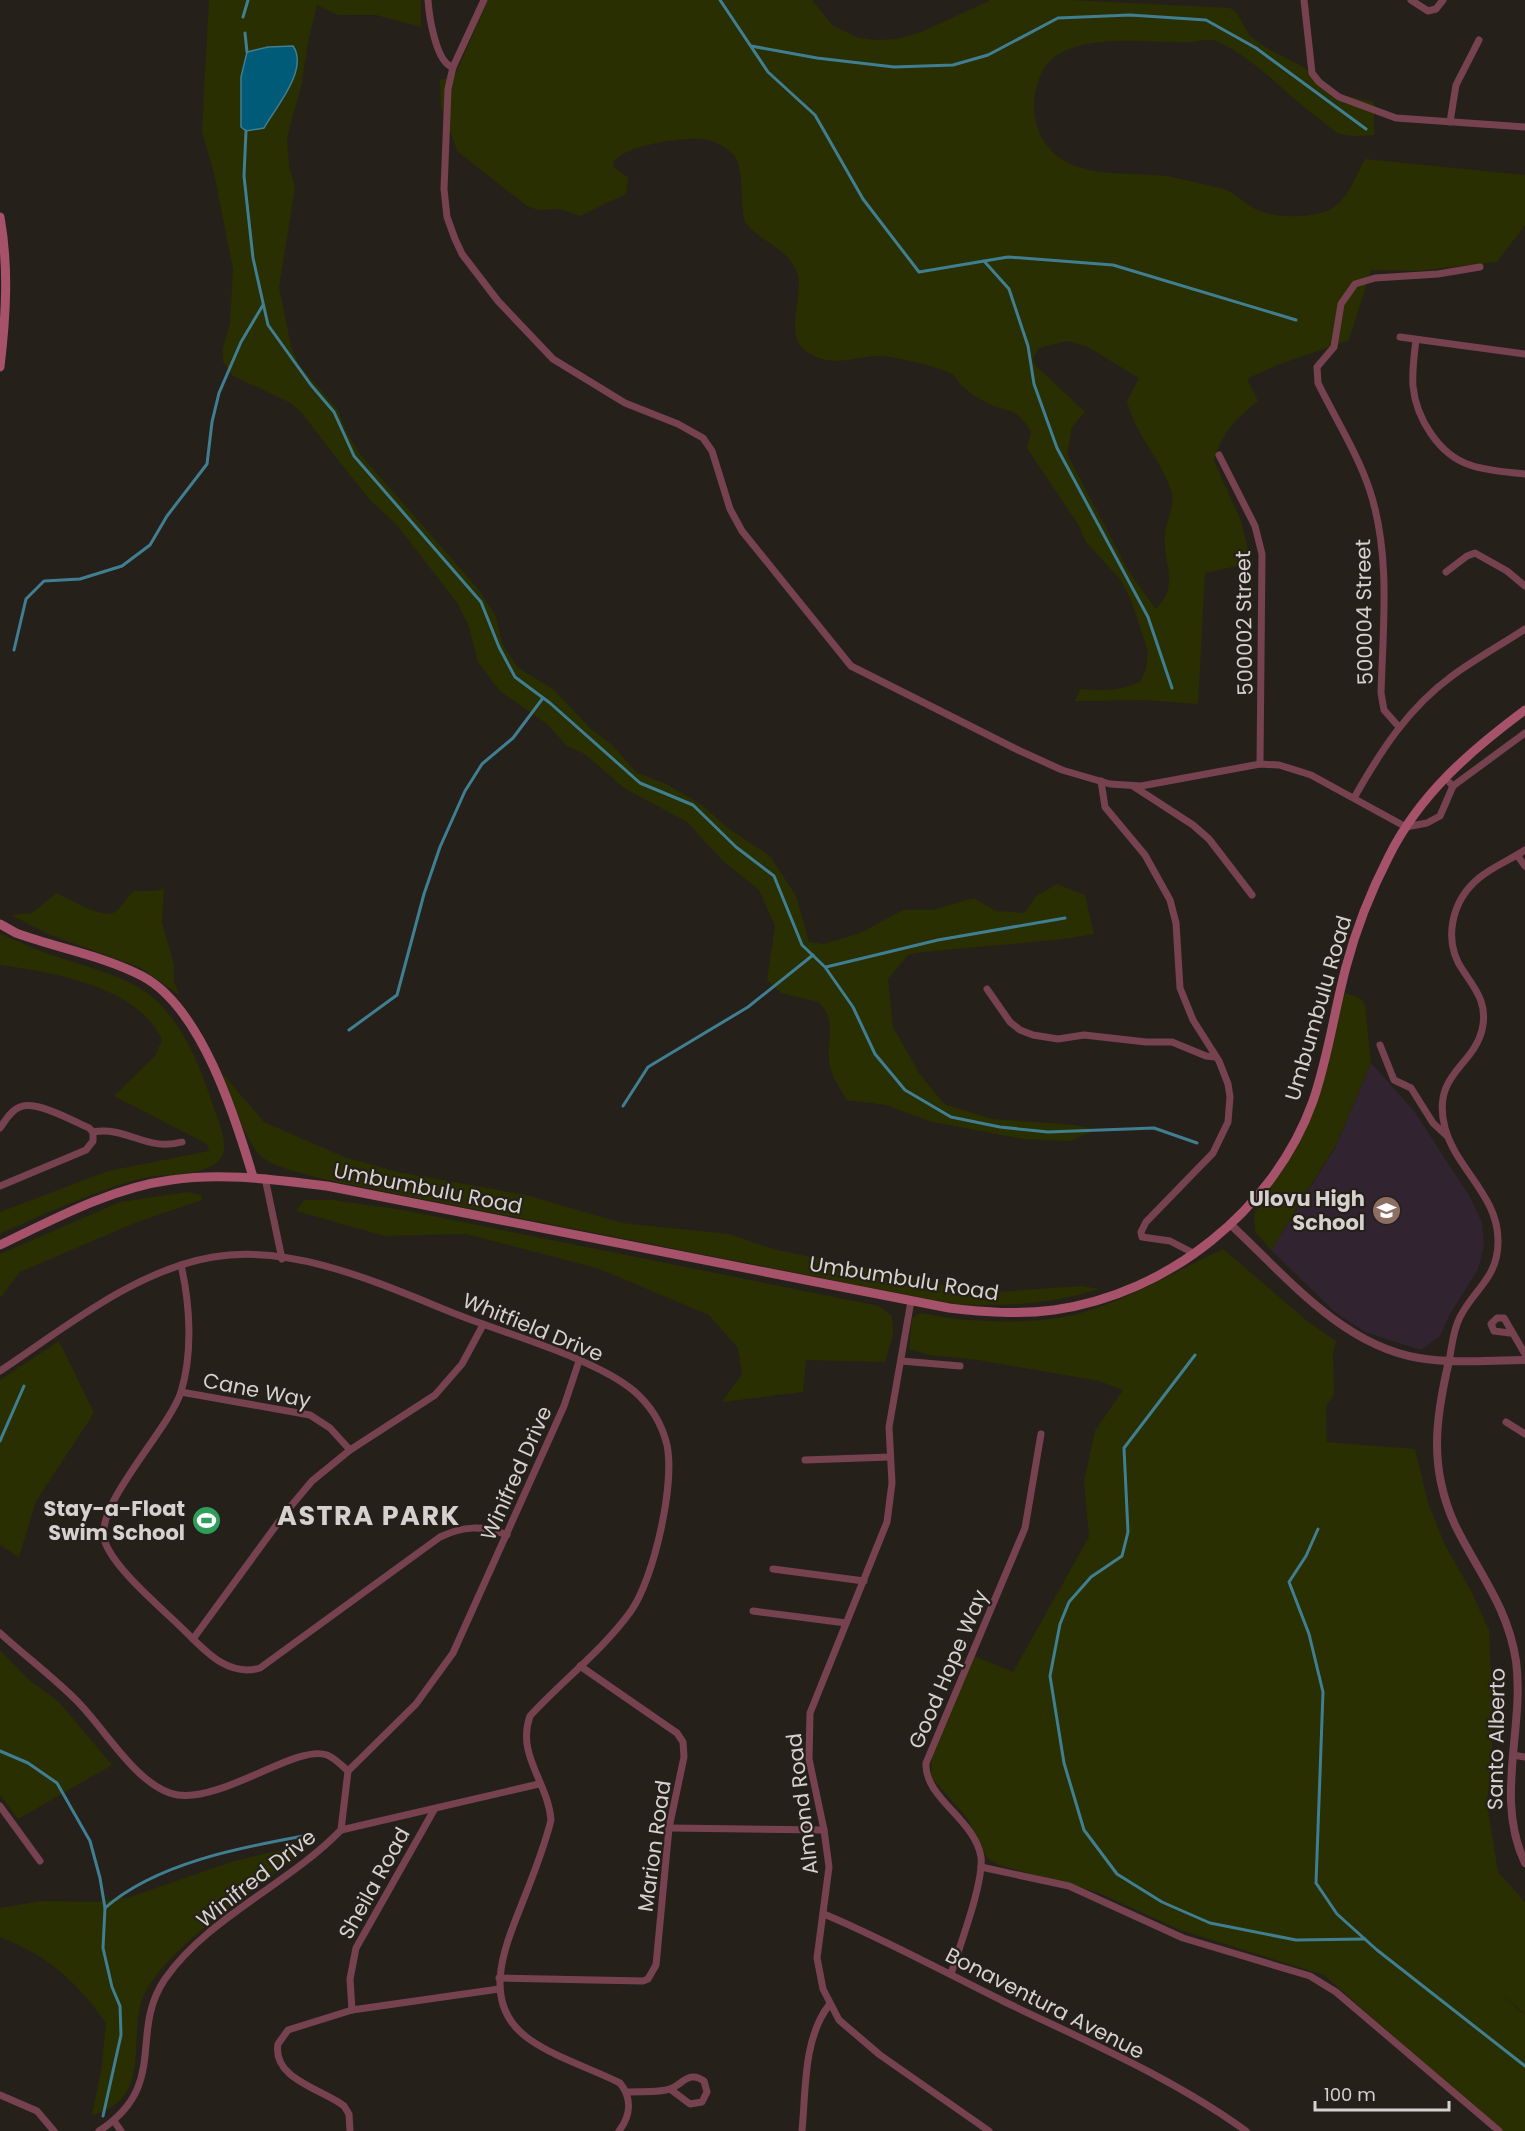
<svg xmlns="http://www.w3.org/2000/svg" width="1525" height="2131" font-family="Poppins,sans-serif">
<rect width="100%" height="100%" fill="#26201b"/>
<path fill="#312330" d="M1371 1063 1414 1111 1470 1197 1482 1223 1484 1246 1478 1269 1450 1314 1440 1336 1421 1350 1365 1332 1335 1312 1271 1250 1335 1148Z"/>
<g fill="#292f00" fill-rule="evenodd">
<path d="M209 0H421V27L376 15H338L317 5 308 42 302 83 287 137 289 166 295 187 279 287 291 346 299 365 338 410 346 431 359 453 479 590 496 617 502 643 517 667 554 690 591 729 611 744 636 772 666 784 702 805 729 829 770 856 796 896 809 942 824 944 860 933 903 910H932L974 898 996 911 1025 913 1036 896 1057 884 1085 895 1094 934C1033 945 971 945 909 954L888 979 893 1027 919 1073 944 1104 992 1119 1076 1125 1096 1130 1070 1141 1024 1139 932 1122 886 1105 847 1100C840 1089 833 1079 830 1066 825 1043 839 1020 818 1002L781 993 767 980 775 926 759 890 723 861 687 822 624 788 585 754 567 746 547 724 500 691 478 662 469 627 458 604 397 525 370 500 338 460 302 413 289 402 233 376 223 361V348L230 323 233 269 215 178 202 131Z"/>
<path d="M488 0H812L833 26 859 38 877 40 897 39 921 32 991 0H1069L1230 8 1236 12 1250 36 1265 47 1305 68 1338 94 1374 102V135C1361 136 1350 137 1338 133 1331 130 1326 123 1320 119 1286 95 1257 60 1219 42 1208 37 1200 42 1188 42 1147 44 1063 28 1041 74 1033 93 1031 111 1039 131 1059 182 1122 171 1166 176 1178 178 1190 181 1202 184 1211 186 1224 188 1232 193 1242 199 1251 209 1263 212 1280 218 1304 217 1321 213 1346 207 1354 179 1365 159L1525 175V225L1497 262 1417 271 1371 270 1349 340C1315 353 1279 362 1247 379L1258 401C1236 418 1221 434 1214 461L1241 521 1251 563 1205 573 1198 704 1144 700 1075 701 1081 689C1102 691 1120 691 1140 682L1146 670 1148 651 1131 600 1121 580 1086 542 1078 524 1027 448 1031 432C1014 404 1012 415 987 403 979 399 968 392 961 385 958 382 956 376 952 374 941 367 890 355 877 356 850 357 832 369 806 351 784 336 803 298 798 276 791 248 760 243 745 222 740 204 744 173 736 158 730 150 719 143 709 140 689 135 624 145 613 162L614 167 628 178 626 194 580 216 560 209 538 210 527 206 457 151 441 106 440 80 455 75ZM1067 341 1086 346 1139 378 1127 401C1135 435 1162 460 1172 493 1175 506 1166 521 1165 534 1162 563 1181 583 1156 609L1129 572 1067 454 1072 427 1085 412 1035 365 1033 358 1039 348Z"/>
<path d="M164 888 162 922 174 965V981L179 995 141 968 48 934 11 915 32 913 57 893C69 899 103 920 115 912 122 907 127 897 134 891H156Z"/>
<path d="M0 934C15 940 30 947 46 953 76 964 107 970 136 986 180 1010 201 1068 216 1114 221 1129 232 1152 215 1164 195 1177 162 1173 139 1179 91 1193 46 1213 0 1234V1212L108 1171 209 1151 207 1144 114 1096 155 1056 162 1040C140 987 51 972 0 965Z"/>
<path d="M1346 993 1361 999 1365 1005 1371 1063 1336 1145 1271 1250 1255 1231 1254 1214 1302 1137 1312 1113 1342 997Z"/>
<path d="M222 1073 264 1122 344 1157 398 1172 530 1196 622 1223 729 1234 773 1249 981 1293 1082 1286 1099 1289C1052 1304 1004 1307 954 1304L337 1182C321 1178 273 1168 262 1157 243 1139 233 1098 222 1073Z"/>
<path d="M187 1192 201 1195 202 1200 137 1222 20 1272 0 1298V1254L120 1202Z"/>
<path d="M304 1200H332L403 1210 879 1306 892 1316 893 1335 885 1362 806 1360 803 1392 722 1402 742 1374 738 1348 709 1315 597 1268 466 1234 385 1236 296 1211Z"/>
<path d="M1223 1249 1307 1321 1336 1341 1333 1352 1334 1394 1326 1407 1327 1442 1415 1449 1428 1503 1445 1545 1470 1589 1489 1630 1493 1730 1487 1804 1498 1872 1525 1902V2014L1490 1985 1525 2015V2131H1501L1324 1975 1180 1930 1097 1892 999 1865 987 1858 967 1818 931 1777 932 1756 974 1656 1013 1672 1089 1537 1084 1481 1095 1431 1123 1390 1099 1381 978 1360 929 1355 909 1349 912 1318 920 1313C932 1314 944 1318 956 1319 1000 1323 1051 1324 1093 1309 1139 1294 1180 1269 1223 1249Z"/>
<path d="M59 1341 94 1413 36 1501 19 1557 0 1545V1380Z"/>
<path d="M0 1650 29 1680 58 1701 112 1765 18 1819 0 1795Z"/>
<path d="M288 1848 300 1854C258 1886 165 1949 144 1995 126 2035 155 2100 92 2115L102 2065 106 2023C75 1980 50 1957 0 1937V1908L41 1901 94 1902 130 1897 231 1862Z"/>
</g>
<path fill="#005b78" stroke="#407e92" stroke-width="1.5" d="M293 46C309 69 276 107 264 128L246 131 241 127V77L247 52 268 47Z"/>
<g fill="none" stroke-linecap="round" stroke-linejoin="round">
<g stroke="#407e92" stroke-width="3">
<path d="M720 0 768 72 815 115 863 199 919 272 1008 257 1113 265 1296 320"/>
<path d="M243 17 248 0"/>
<path d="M245 33 247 52"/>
<path d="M751 46 817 58 894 67 953 65 988 55 1058 18 1130 15 1206 20 1256 48 1366 129"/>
<path d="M246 131 244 176 253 258 268 325 311 385 334 412 354 456 481 602 499 647 515 677 550 703 640 783 693 805 736 847 774 876 802 945 825 967 853 1007 875 1054 905 1090 951 1117 1000 1127 1048 1132 1154 1128 1197 1143"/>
<path d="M984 261 1009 289 1028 346 1034 384 1057 448 1148 617 1172 688"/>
<path d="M14 650 26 599 44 581 80 579 122 566 150 545 167 516 207 464 212 422 219 393 241 342 263 305"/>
<path d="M826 967 938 940 1065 918"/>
<path d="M349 1030 397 995 424 894 440 847 465 791 482 764 513 738 543 698"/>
<path d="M623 1106 648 1067 748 1007 813 955"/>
<path d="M1195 1355 1124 1448 1128 1532 1122 1556 1091 1577 1069 1602 1060 1624 1050 1676 1064 1763 1084 1830 1117 1874 1162 1902 1210 1923 1296 1940 1365 1939"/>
<path d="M0 1441 24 1386"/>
<path d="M1318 1529 1306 1556 1289 1582 1309 1634 1323 1692 1316 1883 1337 1914 1377 1950 1525 2066"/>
<path d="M0 1751 28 1763 57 1783 90 1841 100 1878 105 1908 103 1948 112 1987 120 2006 121 2035 103 2116"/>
<path d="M105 1908C156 1863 242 1847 309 1835"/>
</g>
<g stroke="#774250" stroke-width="7">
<path d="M428 0C429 15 436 64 453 67"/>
<path d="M484 0 453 67 448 89 444 189 447 217 455 239 462 254 498 301 553 359 625 403 678 424 703 438 712 451 730 509 742 531 851 666 1018 750 1062 770 1110 784 1141 786 1260 764 1279 765 1311 775 1406 827 1427 823 1440 816 1453 786"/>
<path d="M1304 0 1312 73 1319 82 1339 97 1396 118 1525 127"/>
<path d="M1411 0 1428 11 1436 9 1443 0"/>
<path d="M1450 122 1456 85 1479 40"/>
<path d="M1400 337 1525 354"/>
<path d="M1416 340C1414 355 1412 371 1413 386 1416 418 1439 455 1470 465 1487 471 1507 472 1525 474"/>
<path d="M1219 455 1255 526 1262 554 1260 764"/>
<path d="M1446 572 1467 556 1475 553 1507 571 1525 586"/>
<path d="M1399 727 1384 710 1381 693C1383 626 1391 556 1370 491 1358 454 1335 418 1318 383L1317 367 1334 347 1341 304 1355 284 1375 278 1438 274 1480 267"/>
<path d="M1101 781 1105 807 1145 855 1170 900 1176 923 1180 988 1193 1020 1219 1061 1228 1084 1230 1097 1228 1122 1213 1153 1146 1222 1141 1232 1142 1237 1170 1241 1195 1254"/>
<path d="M1450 783 1453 786 1525 733"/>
<path d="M1133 786 1193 825 1209 839 1252 895"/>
<path d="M1354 798C1380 752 1408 708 1452 676 1475 659 1501 645 1525 629"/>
<path d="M1517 855 1525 866"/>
<path d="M987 989 1010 1022 1020 1030 1033 1035 1058 1039 1084 1035 1146 1042H1172L1206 1056 1216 1057"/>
<path d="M1380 1045 1394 1080 1411 1088 1433 1123 1447 1136"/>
<path d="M0 1128C5 1121 11 1110 20 1107 36 1100 73 1121 89 1128L93 1132"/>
<path d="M93 1132C127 1126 147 1152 182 1142"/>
<path d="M265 1178 282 1259"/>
<path d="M0 1186 86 1150 93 1141V1132"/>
<path d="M181 1265C190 1304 193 1353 181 1392 168 1431 92 1507 105 1542 115 1570 164 1610 187 1633 207 1653 229 1677 260 1668L440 1537C463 1526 482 1525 507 1535"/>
<path d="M911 1301 889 1427 892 1483 887 1522 810 1713 809 1759 824 1830 829 1867 817 1958 823 1989 839 2020 880 2055 989 2131"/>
<path d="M1510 1333 1494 1331 1491 1324 1497 1318H1504L1525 1354"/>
<path d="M901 1361 960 1366"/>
<path d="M1449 1361C1452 1346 1453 1330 1460 1317 1474 1289 1498 1278 1498 1242 1499 1196 1456 1169 1445 1128 1431 1074 1473 1067 1482 1030 1488 1005 1477 991 1464 972 1442 942 1451 901 1479 878 1492 867 1510 860 1525 850"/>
<path d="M0 1371C65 1328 133 1271 213 1257 296 1243 385 1286 461 1316 510 1335 596 1359 634 1391 650 1405 662 1424 667 1445 675 1485 654 1578 631 1611 603 1650 562 1681 530 1716 516 1755 548 1782 551 1820 544 1849 532 1878 521 1906 503 1951 481 2005 529 2039 556 2058 590 2068 620 2083 632 2098 631 2115 619 2131"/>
<path d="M181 1392 310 1415 330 1428 350 1450"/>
<path d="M1506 1422 1525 1434"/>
<path d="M805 1460 890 1457"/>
<path d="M773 1569 864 1581"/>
<path d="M753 1611 846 1623"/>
<path d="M0 1633C25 1656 52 1676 76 1700 104 1727 138 1789 178 1795 225 1801 297 1744 327 1755 335 1758 342 1766 348 1771"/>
<path d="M193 1639 286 1512 312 1481 350 1450 435 1395 462 1364 483 1325"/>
<path d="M1513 1755 1525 1757"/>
<path d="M0 1806 40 1861"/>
<path d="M669 1828 824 1830"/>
<path d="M341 1830 539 1784"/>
<path d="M981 1867 1069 1886 1183 1938 1310 1976 1336 1992 1499 2131"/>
<path d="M824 1914C886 1940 944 1972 1005 2002 1086 2041 1173 2078 1246 2131"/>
<path d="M951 1974C959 1947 984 1883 981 1857 975 1819 924 1798 926 1763L1025 1528 1041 1434"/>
<path d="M499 1978 643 1981 648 1979 656 1965 669 1828 684 1757 683 1742 677 1733 580 1666"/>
<path d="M352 2010 350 1979 356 1948 434 1810"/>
<path d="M627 2092C640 2091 659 2093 670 2089 683 2084 689 2070 704 2081L707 2092 702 2102 690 2104 670 2089"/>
<path d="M0 2095 37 2111 54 2131"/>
<path d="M114 2121 121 2131"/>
<path d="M99 2131C170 2085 128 2033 165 1979 207 1918 289 1884 341 1830L348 1771 416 1704 453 1653 564 1406 579 1361"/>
<path d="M350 2131 349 2114 344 2106C322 2089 272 2079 278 2044L288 2030 352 2010 499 1989"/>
<path d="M802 2131C806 2090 803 2039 829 2005"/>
</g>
<g stroke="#774250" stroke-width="8">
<path d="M1230 1224C1285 1275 1341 1345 1419 1358 1454 1364 1490 1360 1525 1360"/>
<path d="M1449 1361C1435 1420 1429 1468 1455 1525 1478 1572 1508 1607 1516 1661 1525 1728 1494 1798 1525 1863"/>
</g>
<g stroke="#a6526b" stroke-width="9">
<path d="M0 217C9 267 6 316 0 367"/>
<path d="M0 924 16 933C57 948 104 956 142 976 201 1007 235 1116 253 1177"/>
<path d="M0 1245C54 1219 111 1188 171 1180 223 1172 276 1180 327 1186L949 1308C984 1312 1018 1315 1054 1310 1168 1294 1274 1210 1313 1101 1328 1058 1334 1012 1346 967 1356 929 1371 891 1389 856 1420 794 1470 751 1525 710"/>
</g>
</g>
<defs>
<symbol id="school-disc" viewBox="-11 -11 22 22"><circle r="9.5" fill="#8d6e63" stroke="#26201b"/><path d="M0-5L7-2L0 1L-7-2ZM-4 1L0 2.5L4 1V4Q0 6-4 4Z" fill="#fff"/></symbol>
<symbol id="stadium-disc" viewBox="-11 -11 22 22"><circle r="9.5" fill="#2e9e5b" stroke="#26201b"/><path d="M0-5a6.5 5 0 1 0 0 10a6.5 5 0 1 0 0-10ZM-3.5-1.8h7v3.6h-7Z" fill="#fff"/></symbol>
</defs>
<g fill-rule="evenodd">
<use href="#school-disc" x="1370" y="1194" width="33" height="33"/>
<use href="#stadium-disc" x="190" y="1504" width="33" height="33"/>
</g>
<g text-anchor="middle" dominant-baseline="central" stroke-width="4.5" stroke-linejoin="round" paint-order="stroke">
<g font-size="21" fill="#d5d1ce" stroke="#26201b">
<text transform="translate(1364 612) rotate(-91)">500004 Street</text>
<text transform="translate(1244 623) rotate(-91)">500002 Street</text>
<text transform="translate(1318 1008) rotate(-74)">Umbumbulu Road</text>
<text transform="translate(428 1188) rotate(11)">Umbumbulu Road</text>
<text transform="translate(904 1278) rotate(9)">Umbumbulu Road</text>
<text transform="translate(533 1327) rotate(22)">Whitfield Drive</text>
<text transform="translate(257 1390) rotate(11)">Cane Way</text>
<text transform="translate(516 1473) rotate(-66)">Winifred Drive</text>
<text transform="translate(948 1669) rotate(-67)">Good Hope Way</text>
<text transform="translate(1496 1739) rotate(-89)">Santo Alberto</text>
<text transform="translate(802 1804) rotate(-97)">Almond Road</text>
<text transform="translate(654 1846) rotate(-82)">Marion Road</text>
<text transform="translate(256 1878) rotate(-38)">Winifred Drive</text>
<text transform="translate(374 1883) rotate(-61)">Sheila Road</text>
<text transform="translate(1045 2003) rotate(27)">Bonaventura Avenue</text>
</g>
<g font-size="21" font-weight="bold" fill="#d5d1ce" stroke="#26201b" text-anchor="end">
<text x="1365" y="1198">Ulovu High<tspan x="1365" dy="24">School</tspan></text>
<text x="185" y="1508">Stay-a-Float<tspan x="185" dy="24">Swim School</tspan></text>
</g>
<g font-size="27" font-weight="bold" letter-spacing="1.5" fill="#d5d1ce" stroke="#26201b">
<text x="369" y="1515">ASTRA PARK</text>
</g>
</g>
<path d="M1315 2101v9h134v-9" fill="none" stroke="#d5d1ce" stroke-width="3"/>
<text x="1324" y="2101" font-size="18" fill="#d5d1ce" stroke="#26201b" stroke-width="4.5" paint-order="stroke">100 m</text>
</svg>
